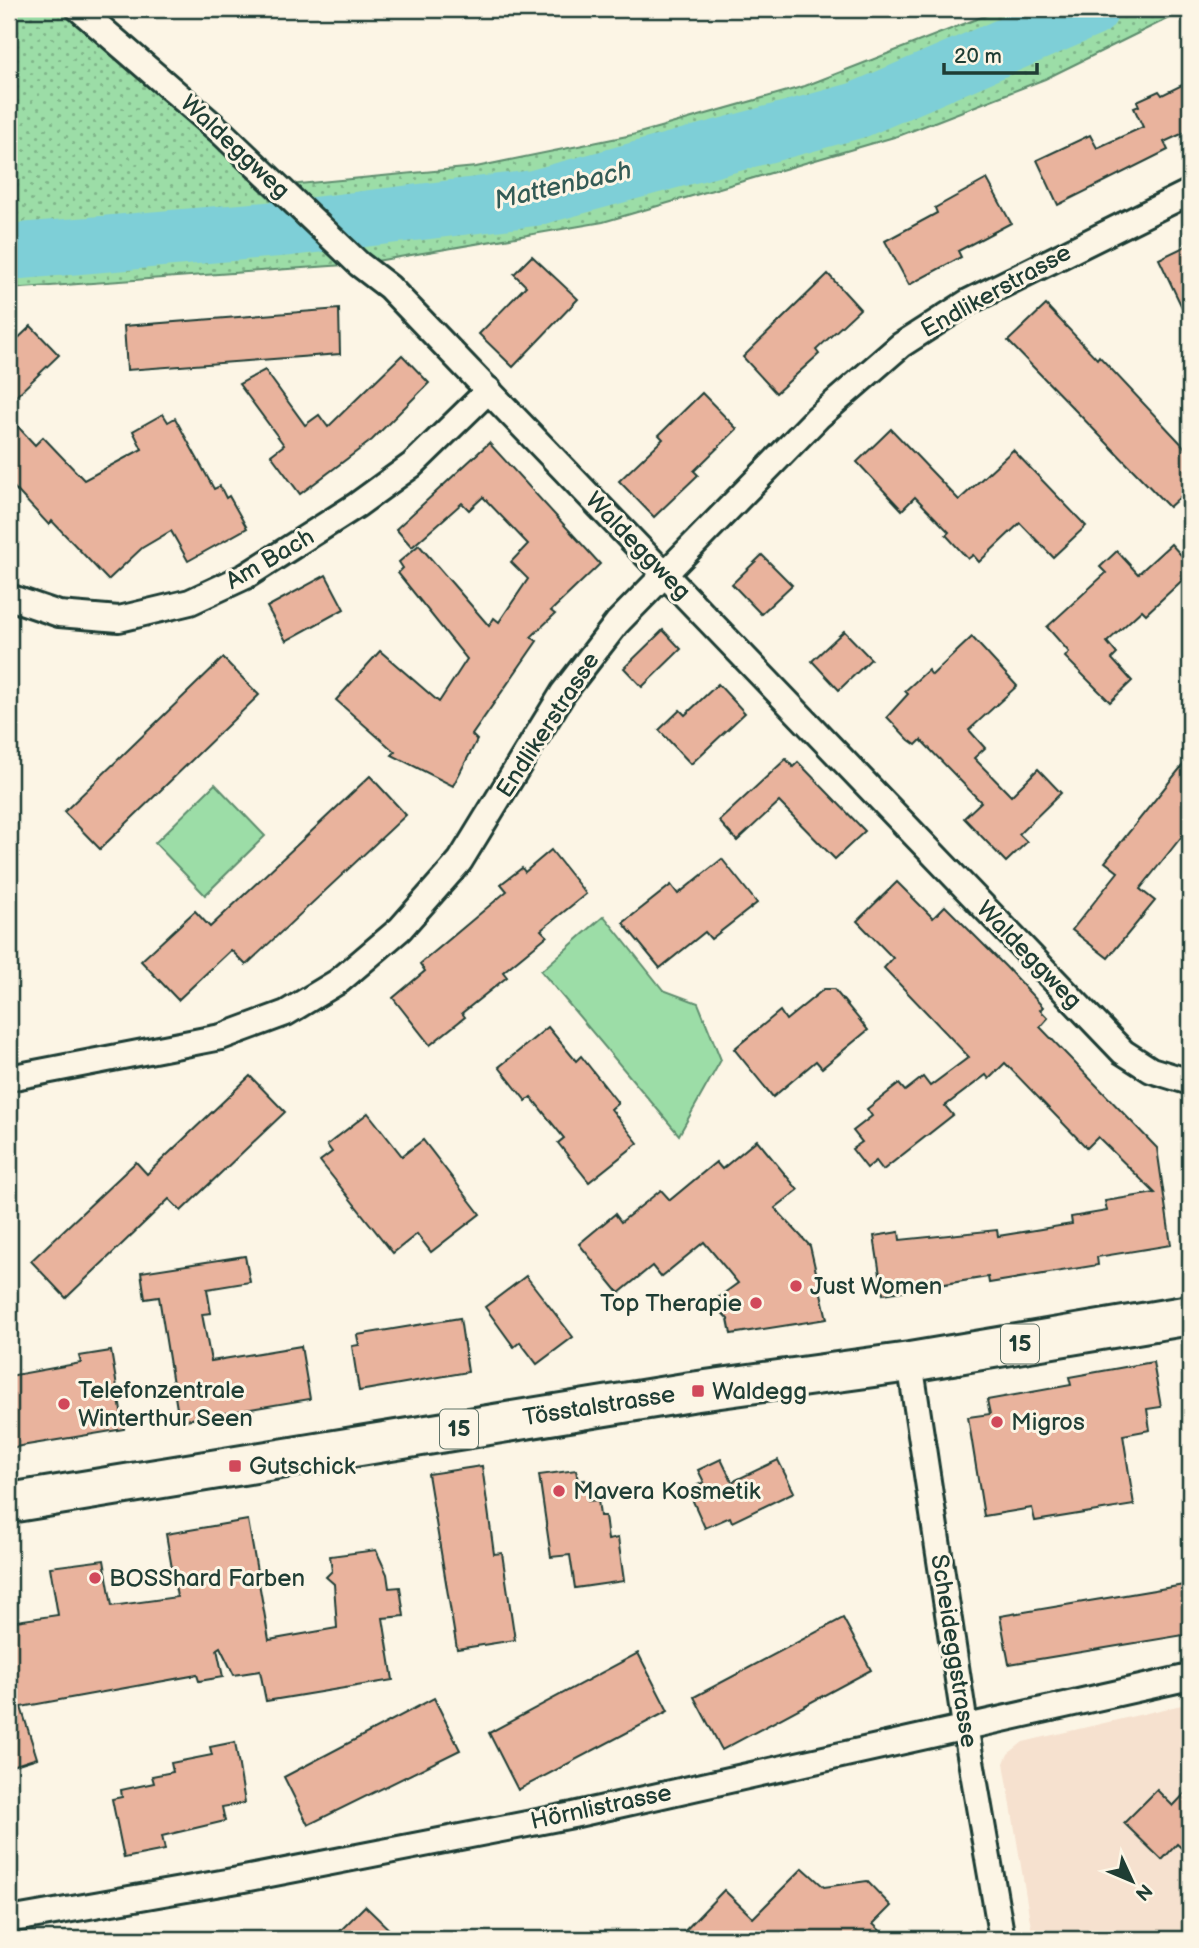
<svg xmlns="http://www.w3.org/2000/svg" width="1199" height="1948" font-family="'Balsamiq Sans',sans-serif">
<defs>
<pattern id="grass-dots" width="8" height="8" patternUnits="userSpaceOnUse" patternTransform="scale(1.75)"><rect width="8" height="8" fill="#9cdda7"/><path d="M2 2h.1M6 6h.1" fill="none" stroke="#7fb489" stroke-width="1.8" stroke-linecap="round"/></pattern>
</defs>
<rect width="100%" height="100%" fill="#fcf5e5"/>
<filter id="ink" filterUnits="userSpaceOnUse"><feTurbulence type="fractalNoise" baseFrequency=".0143" numOctaves="2"/><feDisplacementMap in="SourceGraphic" scale="14" xChannelSelector="R" yChannelSelector="G"/><feConvolveMatrix kernelMatrix="1 2 1 2 8 2 1 2 1" color-interpolation-filters="sRGB"/></filter>
<g filter="url(#ink)">
<path fill="#f6e1cf" d="M1190 1703V1939H1033L1004 1763 1008 1754 1023 1742Z"/>
<path fill="url(#grass-dots)" stroke="#5e8d6e" stroke-width="2" d="M9 9H79L278 186 476 167 632 135 805 86 1002 9H1187L1045 79 901 135 603 222 359 264 9 289Z"/>
<g fill="#9cdda7" stroke="#5e8d6e" stroke-width="2">
<path d="M215 784 265 836 205 895 155 843Z"/>
<path d="M604 916 663 990 698 1003 721 1060 679 1135 541 971Z"/>
</g>
<g fill="none" stroke-linecap="round" stroke-linejoin="round">
<path stroke="#7ecfd7" stroke-width="56" d="M9 252 290 228 534 198 858 110 1091 9"/>
</g>
<g fill="#e9b39d" stroke="#1f3d34" stroke-width="2">
<path d="M1190 81V130L1164 142 1168 150 1058 205 1037 160 1090 135 1097 148 1143 127 1134 108 1139 106 1137 101 1159 91 1162 95Z"/>
<path d="M987 179 1011 223 958 251 961 257 909 285 885 241 937 213 935 208Z"/>
<path d="M1190 244V324L1159 259Z"/>
<path d="M532 256 578 299 513 367 479 334 526 286 514 274Z"/>
<path d="M828 274 860 309 816 350 819 354 776 393 743 357Z"/>
<path d="M1046 305 1097 359 1099 356 1190 453V488L1169 507 1008 341Z"/>
<path d="M339 309 340 354 127 370 124 326Z"/>
<path d="M31 326 59 355 9 403V347Z"/>
<path d="M402 355 429 383 372 440 300 494 271 455 284 445 239 384 265 370 305 425 319 415 328 427Z"/>
<path d="M702 393 737 429 694 471 698 475 654 517 619 481 663 439 659 435Z"/>
<path d="M163 414 168 422 175 418 214 489 220 486 226 498 229 496 247 528 188 561 171 531 142 548 108 580 52 521 49 525 9 482V417L35 445 43 437 84 480 142 449 133 431Z"/>
<path d="M891 429 959 500 1013 450 1086 526 1053 557 1020 523 979 562 973 555 968 559 946 535 949 532 915 497 902 510 857 462Z"/>
<path d="M489 443 600 564 551 611 555 614 531 637 537 641 472 735 477 740 453 786 392 755 395 752 336 700 380 651 439 702 467 659 398 573 403 568 399 562 419 545 489 626 494 618 499 622 528 579 511 562 528 544 483 497 469 510 462 503 412 547 396 529Z"/>
<path d="M1171 544 1190 565V573L1146 614 1142 610 1107 642 1117 654 1112 659 1132 681 1110 702 1065 657 1069 652 1047 627 1106 573 1100 567 1117 551 1138 574Z"/>
<path d="M762 555 792 585 761 614 732 584Z"/>
<path d="M326 575 344 609 286 641 267 607Z"/>
<path d="M663 630 681 649 642 687 624 668Z"/>
<path d="M844 631 871 659 839 690 812 661Z"/>
<path d="M972 637 1017 686 969 730 985 748 974 758 1011 796 1038 769 1061 793 1019 834 1027 842 1006 862 964 818 981 802 921 740 916 745 909 740 887 717 908 694 905 691 928 670 932 675Z"/>
<path d="M223 658 259 695 100 849 64 812Z"/>
<path d="M718 684 745 713 691 764 659 730 680 710 685 715Z"/>
<path d="M1190 756V826L1140 889 1155 901 1108 958 1072 930 1118 872 1105 862Z"/>
<path d="M786 759 793 767 798 762 865 831 835 859 779 802 737 841 719 821Z"/>
<path d="M370 776 406 815 246 965 231 950 178 1000 141 961 195 911 210 927Z"/>
<path d="M551 850 586 894 541 930 547 936 503 972 507 977 462 1013 465 1017 430 1045 393 998 425 971 420 964 507 891 501 884 522 868 525 872Z"/>
<path d="M722 859 757 903 711 939 705 932 660 968 623 923 671 885 678 894Z"/>
<path d="M897 882 933 918 945 906 1006 967 1043 1007 1040 1010 1048 1018 1040 1027 1157 1148 1171 1245 1097 1257 1098 1265 989 1283 988 1277 883 1294 874 1236 899 1232 900 1240 997 1230 998 1236 1072 1224 1071 1217 1107 1211 1105 1201 1155 1193 1098 1137 1087 1148 1005 1063 989 1079 986 1075 945 1106 953 1115 883 1170 876 1161 867 1168 852 1149 862 1142 853 1131 872 1116 867 1109 899 1084 905 1091 923 1077 930 1086 969 1057 884 968 893 958 857 921Z"/>
<path d="M824 989H834L868 1030 822 1068 816 1061 773 1097 734 1049 780 1011 786 1020Z"/>
<path d="M548 1027 576 1061 581 1056 618 1103 611 1109 638 1143 589 1182 558 1143 564 1138 531 1097 526 1101 499 1067Z"/>
<path d="M250 1076 285 1112 181 1211 169 1199 66 1298 31 1261 136 1162 147 1174Z"/>
<path d="M368 1113 402 1156 423 1140 480 1214 431 1252 417 1234 393 1253 320 1161 332 1152 327 1145Z"/>
<path d="M757 1140 798 1190 775 1208 810 1246 827 1319 731 1334 728 1319 712 1302 738 1283 704 1242 661 1277 652 1266 619 1293 579 1244 615 1214 621 1222 661 1190 670 1200 716 1162 722 1169Z"/>
<path d="M245 1256 250 1282 207 1289 211 1313 202 1314 211 1361 301 1346 310 1399 179 1421 159 1297 145 1299 141 1272Z"/>
<path d="M526 1276 573 1337 537 1364 520 1342 514 1347 485 1307Z"/>
<path d="M460 1318 468 1372 359 1391 352 1346 359 1345 357 1335Z"/>
<path d="M111 1351 124 1429 9 1448V1376L81 1363 79 1356Z"/>
<path d="M1153 1362 1161 1407 1147 1409 1150 1430 1123 1435 1134 1505 1035 1521 1032 1508 984 1516 968 1417 990 1414 987 1400 1071 1385 1069 1377Z"/>
<path d="M721 1459 732 1482 778 1460 794 1492 732 1522 730 1517 705 1528 688 1490 704 1482 698 1470Z"/>
<path d="M482 1466 494 1554 502 1553 515 1640 457 1649 428 1474Z"/>
<path d="M576 1470 578 1481 585 1480 588 1501 598 1500 600 1516H605L608 1540 618 1538 624 1581 575 1588 570 1555 551 1557 539 1475Z"/>
<path d="M248 1520 269 1640 337 1628 334 1584 326 1577 332 1571 330 1556 376 1550 387 1574 389 1588 400 1587 404 1616 383 1618 393 1680 266 1701 260 1671 234 1675 220 1647 217 1649 223 1677 199 1681 197 1675 21 1707 37 1758 9 1767V1622L58 1615 50 1567 104 1560 112 1606 177 1597 166 1534Z"/>
<path d="M1190 1584V1634L1009 1664 1000 1616Z"/>
<path d="M843 1618 871 1670 722 1750 694 1697Z"/>
<path d="M638 1653 668 1711 518 1790 489 1733Z"/>
<path d="M434 1698 460 1750 308 1825 284 1777Z"/>
<path d="M235 1742 245 1803 222 1807 225 1821 162 1836 165 1850 124 1858 112 1799 122 1797 121 1790 154 1783 152 1776 173 1772 171 1763 212 1755 210 1747Z"/>
<path d="M1190 1788V1856L1177 1844 1162 1860 1124 1823 1157 1790 1173 1806Z"/>
<path d="M803 1868 824 1887 867 1881 891 1906 873 1924 889 1939H677L724 1890 753 1918Z"/>
<path d="M365 1906 399 1939H332Z"/>
</g>
<g fill="none" stroke-linecap="round" stroke-linejoin="round">
<defs>
<g id="minor">
<path d="M79 9 222 133 359 264 389 287 1123 1052 1151 1070 1190 1082"/>
<path d="M9 597 59 614 119 619 190 602 246 576 357 505 412 465 489 390"/>
<path d="M9 1078 221 1037 286 1013 339 981 400 929 460 861 563 693 617 623 818 417 901 345 968 302 1190 192"/>
<path d="M910 1362 965 1726 1002 1939"/>
<path d="M9 1920 244 1879 573 1815 1190 1677"/>
</g>
<path id="primary" d="M9 1503 691 1392 910 1362 1190 1315"/>
</defs>
<use href="#minor" stroke="#1f3d34" stroke-width="30"/>
<use href="#primary" stroke="#1f3d34" stroke-width="44"/>
<use href="#minor" stroke="#fcf5e5" stroke-width="24"/>
<use href="#primary" stroke="#fcf5e5" stroke-width="38"/>
</g>
</g>
<g fill="#d1495b" stroke="#fcf5e5" stroke-width="2.5">
<circle cx="796" cy="1286" r="7"/>
<circle cx="756" cy="1303" r="7"/>
<rect x="691" y="1384" width="14" height="14" rx="3.5"/>
<circle cx="64" cy="1404" r="7"/>
<circle cx="997" cy="1422" r="7"/>
<rect x="228" y="1459" width="14" height="14" rx="3.5"/>
<circle cx="559" cy="1491" r="7"/>
<circle cx="95" cy="1578" r="7"/>
</g>
<g text-anchor="middle" dominant-baseline="central" stroke-width="6" stroke-linejoin="round" paint-order="stroke">
<g fill="#fcf5e5" stroke="#617469" stroke-width="2">
<rect x="1001" y="1324.5" width="38" height="39" rx="5"/>
<rect x="440" y="1409.5" width="38" height="39" rx="5"/>
</g>
<g font-size="23" font-weight="bold" fill="#1f3d34">
<text x="1020" y="1344">15</text>
<text x="459" y="1429">15</text>
</g>
<g font-size="24" fill="#1f3d34" stroke="#fcf5e5">
<text transform="translate(235 147) rotate(43)">Waldeggweg</text>
<text transform="translate(996 291) rotate(-29)">Endlikerstrasse</text>
<text transform="translate(638 546) rotate(46)">Waldeggweg</text>
<text transform="translate(270 559) rotate(-30)">Am Bach</text>
<text transform="translate(548 725) rotate(-57)">Endlikerstrasse</text>
<text transform="translate(1029 955) rotate(46)">Waldeggweg</text>
<text transform="translate(599 1406) rotate(-9)">Tösstalstrasse</text>
<text transform="translate(954 1651) rotate(81)">Scheideggstrasse</text>
<text transform="translate(601 1807) rotate(-12)">Hörnlistrasse</text>
</g>
<g font-size="24" fill="#1f3d34" stroke="#fcf5e5" text-anchor="start">
<text x="810" y="1286">Just Women</text>
<text x="742" y="1303" text-anchor="end">Top Therapie</text>
<text x="78" y="1390">Telefonzentrale<tspan x="78" dy="28">Winterthur Seen</tspan></text>
<text x="712" y="1391">Waldegg</text>
<text x="1011" y="1422">Migros</text>
<text x="249" y="1466">Gutschick</text>
<text x="573" y="1491">Mavera Kosmetik</text>
<text x="109" y="1578">BOSShard Farben</text>
</g>
<g font-size="26" font-style="italic" fill="#325a55" stroke="#fcf5e5">
<text transform="translate(563 186) rotate(-13)">Mattenbach</text>
</g>
</g>
<rect width="1199" height="1948" fill="none" stroke="#fcf5e5" stroke-width="35"/>
<rect x="18" y="18" width="1164" height="1913" fill="none" stroke="#1f3d34" stroke-width="2.5" filter="url(#ink)"/>
<g transform="translate(1132 1881) rotate(134)" stroke="#fcf5e5" stroke-width="5" paint-order="stroke">
<path d="M0-5L12 26L0 18L-12 26Z" fill="#1f3d34"/>
<text y="-10" font-size="19" font-weight="bold" text-anchor="middle" fill="#1f3d34">N</text>
</g>
<path d="M944 63v10h93v-10" fill="none" stroke="#1f3d34" stroke-width="3.5"/>
<text x="954" y="63" font-size="21" fill="#1f3d34" stroke="#fcf5e5" stroke-width="5" paint-order="stroke">20 m</text>
</svg>
